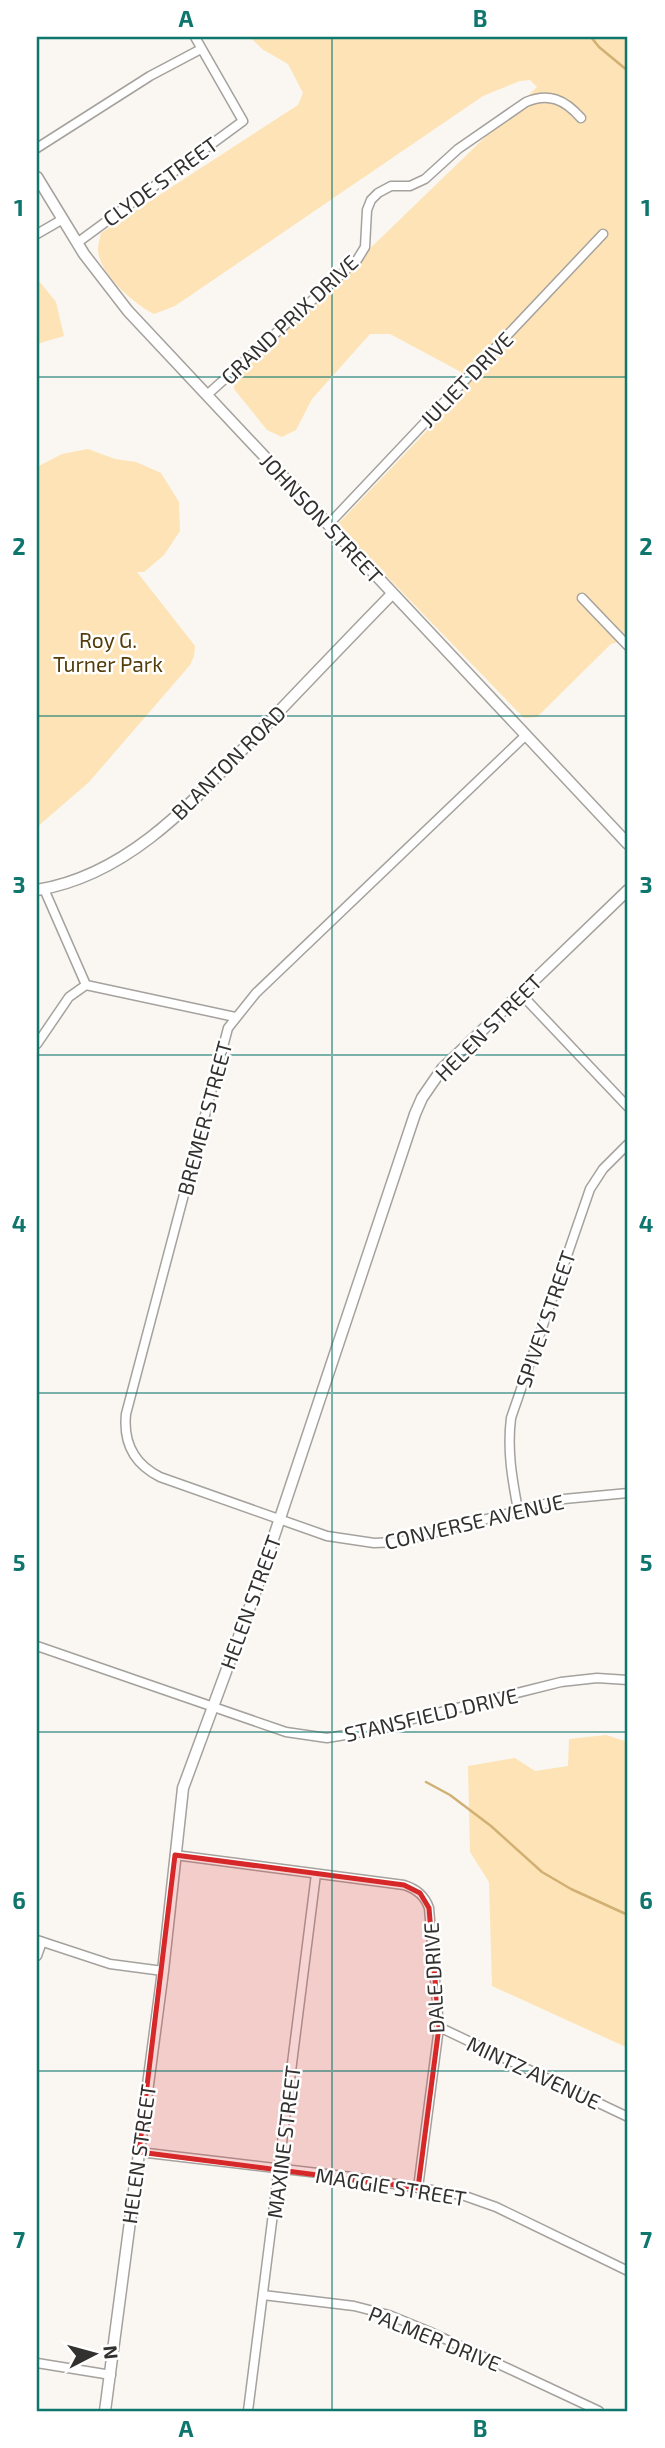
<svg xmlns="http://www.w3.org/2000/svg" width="665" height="2448" font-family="'Exo 2',sans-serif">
<rect width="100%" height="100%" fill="#faf7f2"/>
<g fill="#fde3b5">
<path d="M250 37H628V639L611 644 537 717 524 718 337 525 460 396 461 372 390 334H370L312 399 296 430 282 437 267 430 234 389V380L537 87 530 80 520 81 483 96 175 306 154 314C134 304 98 273 98 249 98 244 100 238 101 233L298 105 303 93 288 64 262 49Z"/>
<path d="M39 281 56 302 64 336 37 344V282Z"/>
<path d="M88 449 115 459 136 462 161 473 179 502 180 531 164 555 144 572H137L195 646 194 656 190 665 89 782 37 827V467L62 454Z"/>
<path d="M606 1735 628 1742V2048L492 1986 489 1882 470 1852 468 1766 515 1758 535 1771 568 1766 569 1739Z"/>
</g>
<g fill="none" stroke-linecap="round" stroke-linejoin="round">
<g stroke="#d1b073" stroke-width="2.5">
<path d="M591 37 599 47 628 71"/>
<path d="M426 1782 450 1795 491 1826 542 1872 571 1889 628 1915"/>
</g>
<defs>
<g id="minor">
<path d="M37 148 150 76 201 49"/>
<path d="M37 234 63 219"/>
<path d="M77 243 243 121 195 37"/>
<path d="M208 394 357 260 365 247 367 210 371 200 378 193 391 186H410L425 179 458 149 526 102C549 92 565 100 581 118"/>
<path d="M328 525 603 234"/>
<path d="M582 598 628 646"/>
<path d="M526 735 256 993 228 1028 126 1414C123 1443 134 1464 160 1477L327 1536 374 1543 398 1542 564 1499 628 1493"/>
<path d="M44 889 86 985 235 1017"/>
<path d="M520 993 628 1107"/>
<path d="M37 1044 69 997 86 985"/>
<path d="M518 1510C512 1478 507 1450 511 1418L590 1189 603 1169 628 1144"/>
<path d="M37 1646 286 1732 327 1738 357 1733 561 1682 597 1678 628 1680"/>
<path d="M175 1855 404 1885C417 1889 425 1896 429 1908L439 2027 418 2188"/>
<path d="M37 1940 110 1964 163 1971"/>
<path d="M37 1956 42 1942"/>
<path d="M439 2027 628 2117"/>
<path d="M139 2152 352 2177 462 2195 496 2207 628 2271"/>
<path d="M263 2295 354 2306 389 2315 428 2331 599 2411"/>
<path d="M37 2363 111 2375"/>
<path d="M248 2411 316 1874"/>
</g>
<g id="tertiary">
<path d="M37 177 84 254 128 311 628 844"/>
<path d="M37 890C135 874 201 792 266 725 308 681 350 637 392 594"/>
<path d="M105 2411 163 1971 183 1788 255 1593 415 1114 422 1098 442 1069 628 890"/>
</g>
</defs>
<use href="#minor" stroke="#a5a29e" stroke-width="11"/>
<use href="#tertiary" stroke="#a5a29e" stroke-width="13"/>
<use href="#minor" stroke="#fff" stroke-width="8"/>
<use href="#tertiary" stroke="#fff" stroke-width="10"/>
</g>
<path fill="#d62828" fill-opacity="0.2" stroke="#d62828" stroke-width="5" stroke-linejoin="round" d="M175 1855 404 1885 420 1893 429 1908 439 2027 418 2188 139 2152Z"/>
<path fill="none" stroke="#0f766e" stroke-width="2" stroke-opacity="0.55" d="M332 37V2411M37 377H628M37 716H628M37 1055H628M37 1393H628M37 1732H628M37 2071H628"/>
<g text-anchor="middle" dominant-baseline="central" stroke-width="5" stroke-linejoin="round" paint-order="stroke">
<g font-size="21" fill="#32312f" stroke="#fff">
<text transform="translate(160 181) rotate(-36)">CLYDE STREET</text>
<text transform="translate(289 319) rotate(-43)">GRAND PRIX DRIVE</text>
<text transform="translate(466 379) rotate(-46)">JULIET DRIVE</text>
<text transform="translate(322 518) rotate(47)">JOHNSON STREET</text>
<text transform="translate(228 762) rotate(-45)">BLANTON ROAD</text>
<text transform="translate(488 1027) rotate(-45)">HELEN STREET</text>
<text transform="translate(204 1118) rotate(-75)">BREMER STREET</text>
<text transform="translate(545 1319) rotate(-71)">SPIVEY STREET</text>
<text transform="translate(474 1521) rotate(-13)">CONVERSE AVENUE</text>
<text transform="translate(250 1602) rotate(-70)">HELEN STREET</text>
<text transform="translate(431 1714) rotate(-13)">STANSFIELD DRIVE</text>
<text transform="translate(433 1978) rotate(-93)">DALE DRIVE</text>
<text transform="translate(534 2072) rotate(25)">MINTZ AVENUE</text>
<text transform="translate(283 2142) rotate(-83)">MAXINE STREET</text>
<text transform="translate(138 2154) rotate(-82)">HELEN STREET</text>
<text transform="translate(391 2186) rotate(9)">MAGGIE STREET</text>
<text transform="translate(435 2338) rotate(22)">PALMER DRIVE</text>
</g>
<g font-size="21" fill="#533c0a" stroke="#fff">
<text x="108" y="639">Roy G.<tspan x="108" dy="24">Turner Park</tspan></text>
</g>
</g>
<rect width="665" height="2448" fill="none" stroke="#ffffff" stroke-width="77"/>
<g transform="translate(94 2354) rotate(84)" stroke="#ffffff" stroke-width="5" paint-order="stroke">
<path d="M0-5L12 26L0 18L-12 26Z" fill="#32312f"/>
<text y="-10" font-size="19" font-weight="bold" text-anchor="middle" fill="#32312f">N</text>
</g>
<rect x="38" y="38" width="588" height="2372" fill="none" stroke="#0f766e" stroke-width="2.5"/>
<g font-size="23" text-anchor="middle" font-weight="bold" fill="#0f766e">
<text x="186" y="27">A</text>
<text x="480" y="27">B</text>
<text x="19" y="216">1</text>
<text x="646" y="216">1</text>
<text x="19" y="555">2</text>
<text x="646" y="555">2</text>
<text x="19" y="893">3</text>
<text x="646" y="893">3</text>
<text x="19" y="1232">4</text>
<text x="646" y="1232">4</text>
<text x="19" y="1571">5</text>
<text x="646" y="1571">5</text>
<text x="19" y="1909">6</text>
<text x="646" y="1909">6</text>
<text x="19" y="2248">7</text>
<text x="646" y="2248">7</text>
<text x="186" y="2437">A</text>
<text x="480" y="2437">B</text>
</g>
</svg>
